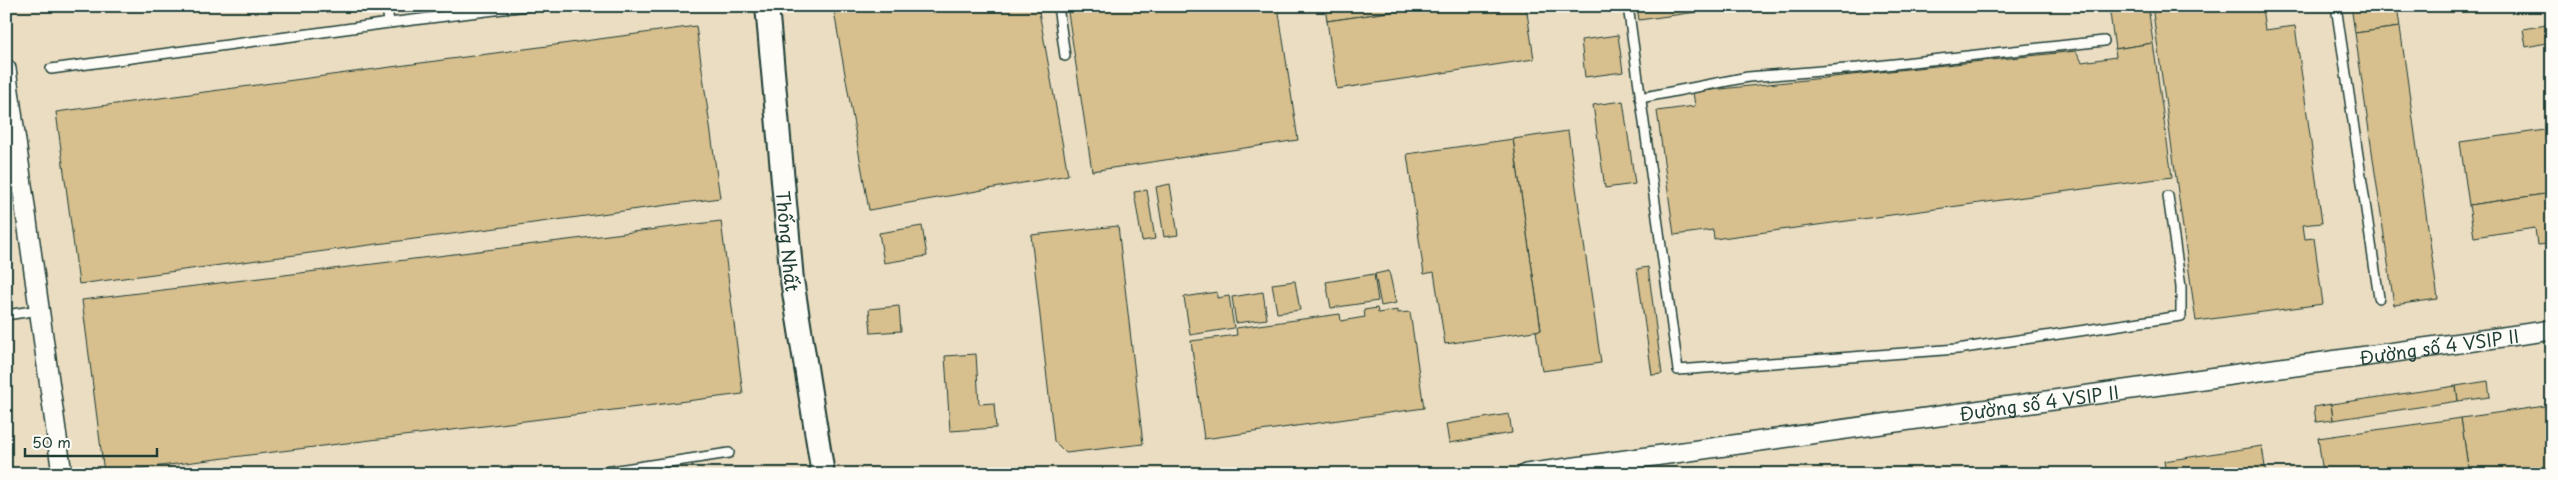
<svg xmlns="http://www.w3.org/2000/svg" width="2558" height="480" font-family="'Playpen Sans',sans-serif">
<rect width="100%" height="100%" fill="#f2ead8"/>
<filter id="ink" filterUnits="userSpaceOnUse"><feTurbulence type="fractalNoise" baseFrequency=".02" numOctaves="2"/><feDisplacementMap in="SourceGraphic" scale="10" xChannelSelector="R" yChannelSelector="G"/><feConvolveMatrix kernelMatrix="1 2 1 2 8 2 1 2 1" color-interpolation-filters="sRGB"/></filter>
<g filter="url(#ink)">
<rect fill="#eaddc2" x="6" y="6" width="2546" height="468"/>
<g fill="#d7bf8e" stroke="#1f3d34">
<path d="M833 6H1038L1068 175 869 210Z"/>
<path d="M1067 6H1278L1298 140 1092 171Z"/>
<path d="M1325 6H1430L1327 21Z"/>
<path d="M1430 6H1526L1534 59 1337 89 1327 21Z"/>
<path d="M1637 6H1740L1639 20Z"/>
<path d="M2109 6H2148L2153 43 2115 49Z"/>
<path d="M2152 6H2264L2262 7 2265 30 2295 26 2322 223 2303 225 2305 239 2314 238 2323 304 2196 321Z"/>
<path d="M2351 6H2397L2400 27 2355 33Z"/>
<path d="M2548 6H2552V24H2550Z"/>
<path d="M2552 24V42L2526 47 2523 29Z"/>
<path d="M696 26 720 198 79 284 56 112Z"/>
<path d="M2400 27 2438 299 2394 305 2355 33Z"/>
<path d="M1618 35 1623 72 1585 77 1581 40Z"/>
<path d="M2153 43 2172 177 1714 239 1713 230 1674 235 1657 111 1695 106 1693 92 2076 51 2082 62 2116 57 2115 49Z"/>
<path d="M1623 101 1635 184 1605 188 1593 105Z"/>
<path d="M2552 129V193L2469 205 2460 142Z"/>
<path d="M1568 131 1601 363 1542 371 1536 331 1541 330 1513 139Z"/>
<path d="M1513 139 1541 330 1445 344 1434 272 1424 274 1407 154Z"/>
<path d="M1170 184 1178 235 1164 237 1156 187Z"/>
<path d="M1147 190 1155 239 1142 241 1134 192Z"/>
<path d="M2552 193V267L2548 244 2537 245 2535 228 2474 237 2469 205Z"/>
<path d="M721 221 743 394 104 473 82 300Z"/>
<path d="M922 226 927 256 884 263 879 233Z"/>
<path d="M1118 226 1143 444 1066 453 1054 441 1031 235Z"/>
<path d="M1648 267 1662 374 1652 375 1637 269Z"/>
<path d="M1389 271 1396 303 1381 306 1375 274Z"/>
<path d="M1374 274 1378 301 1331 308 1326 282Z"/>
<path d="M1295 281 1300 310 1277 313 1272 284Z"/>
<path d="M1217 292V298L1229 296 1234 328 1190 335 1184 297Z"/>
<path d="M1263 292 1267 319 1236 323 1232 297Z"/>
<path d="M899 306 901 331 871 333 869 309Z"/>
<path d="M1377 308 1378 313 1398 310V313L1410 312 1424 408 1204 439 1191 341 1237 335 1236 328 1340 314 1341 321 1365 317 1364 310Z"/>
<path d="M976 354 979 404 994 403 996 428 950 431 945 356Z"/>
<path d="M2488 381 2490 397 2458 401 2456 386Z"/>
<path d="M2456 386 2458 401 2333 420 2331 404Z"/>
<path d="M2331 404 2333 420 2316 422 2314 407Z"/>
<path d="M2552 405V474H2469L2461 418Z"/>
<path d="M1509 414 1512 433 1449 443 1446 424Z"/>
<path d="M2461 418 2469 474H2323L2318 438Z"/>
<path d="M6 430 12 474H6Z"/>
<path d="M2262 446 2266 474H2166L2164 461Z"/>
</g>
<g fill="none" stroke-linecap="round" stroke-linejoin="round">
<defs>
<g id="service">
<path d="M1058 6 1065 56"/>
<path d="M1628 6 1678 370 1957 349 2181 316V287L2168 196"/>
<path d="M2336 6 2379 298"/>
<path d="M389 23 527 6"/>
<path d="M51 69 389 23 387 6"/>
<path d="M1640 98 1748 77 1858 68 2104 41"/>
<path d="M6 315 39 310"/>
<path d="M592 474 729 453"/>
</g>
<g id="minor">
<path d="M6 69 62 474"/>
<path id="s1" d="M1526 474 2552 330"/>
</g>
<g id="tertiary">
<path id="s2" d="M767 6 792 280 823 474"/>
</g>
</defs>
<use href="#service" stroke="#1f3d34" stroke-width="12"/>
<use href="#minor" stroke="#1f3d34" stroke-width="22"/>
<use href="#tertiary" stroke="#1f3d34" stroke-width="26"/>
<use href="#service" stroke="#fdfcf7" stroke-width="9"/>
<use href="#minor" stroke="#fdfcf7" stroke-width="19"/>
<use href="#tertiary" stroke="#fdfcf7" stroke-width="22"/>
</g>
</g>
<g text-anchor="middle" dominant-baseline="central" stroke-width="5" stroke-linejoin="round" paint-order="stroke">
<g font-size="18" fill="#1f3d34" stroke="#fdfcf7">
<text stroke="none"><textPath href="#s2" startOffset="236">Thống Nhất</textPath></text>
<text stroke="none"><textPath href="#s1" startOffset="922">Đường số 4 VSIP II</textPath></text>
<text stroke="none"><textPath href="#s1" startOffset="518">Đường số 4 VSIP II</textPath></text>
</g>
</g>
<rect width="2558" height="480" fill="none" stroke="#fdfcf7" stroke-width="25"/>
<rect x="12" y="12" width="2533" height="455" fill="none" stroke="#1f3d34" stroke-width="2" filter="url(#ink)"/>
<path d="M25 448v8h132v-8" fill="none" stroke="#1f3d34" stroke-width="2.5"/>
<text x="32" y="448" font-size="15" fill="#1f3d34" stroke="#fdfcf7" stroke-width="4" paint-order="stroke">50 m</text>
</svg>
